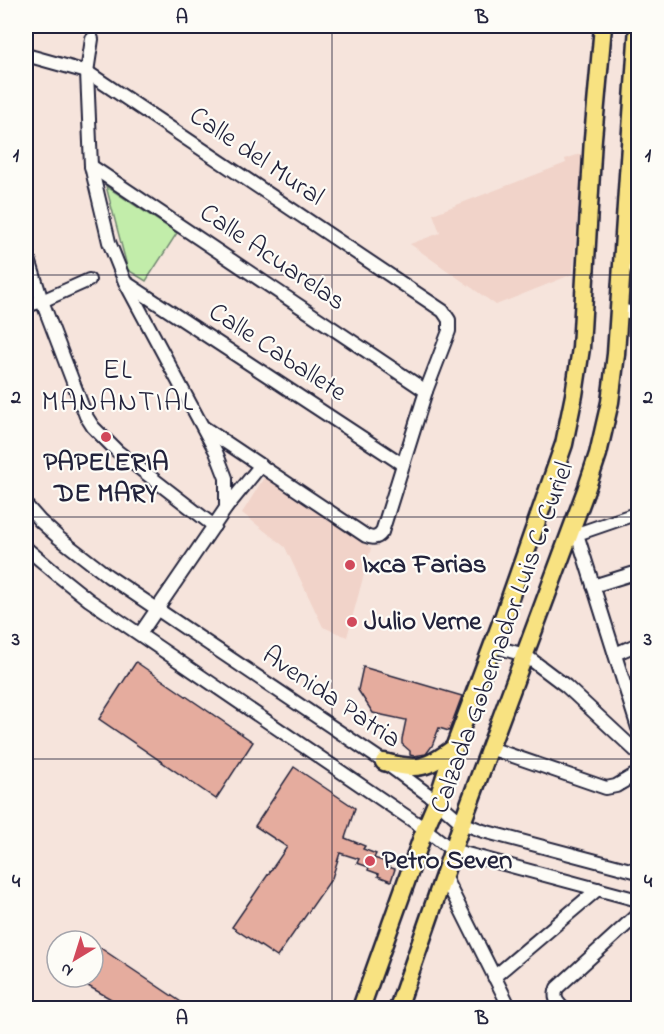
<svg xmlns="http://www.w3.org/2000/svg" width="664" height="1034" font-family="'Indie Flower',sans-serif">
<rect width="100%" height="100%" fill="#f6e4dc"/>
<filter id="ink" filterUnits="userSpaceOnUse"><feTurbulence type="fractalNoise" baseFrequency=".0167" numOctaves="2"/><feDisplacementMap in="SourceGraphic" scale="12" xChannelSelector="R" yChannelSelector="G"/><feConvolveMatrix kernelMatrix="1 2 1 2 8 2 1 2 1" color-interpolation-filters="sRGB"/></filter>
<g filter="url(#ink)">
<g fill="#f1d3c9">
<path d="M583 153 573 274 496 305 410 244 440 233 433 214 566 163 565 159Z"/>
<path d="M265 476 371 548 347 637 323 627 285 547 242 513Z"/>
</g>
<g fill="#c2edaa" stroke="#728872" stroke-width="1.5">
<path d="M106 186 177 233 146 281 128 270Z"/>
<path d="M638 212V248L632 250 626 228 625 216Z"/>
</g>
<g fill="#e5ac9e" stroke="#22223b" stroke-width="1.5">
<path d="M136 662 253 742 216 799 99 719Z"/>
<path d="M363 667 462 696 449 731 439 728 432 746 426 754 414 756 410 755V751L402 744V739L406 720 373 713 358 690Z"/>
<path d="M294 767 355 808 345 838 365 846 363 849 376 854 374 858 386 862 385 866 395 869 391 881 378 876 379 874 368 870 369 867 357 863 359 859 340 853 332 878 277 957 232 927 287 847 255 826Z"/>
<path d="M93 943 190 1008H127L72 977H93Z"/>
</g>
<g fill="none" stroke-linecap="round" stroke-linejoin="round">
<defs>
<g id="minor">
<path d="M92 39 87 72 91 166 109 242 125 282 216 452 226 478V508"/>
<path d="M26 55 87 72 443 311 449 320V331L426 391 382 532C378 538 373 539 366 536L203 427"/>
<path d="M91 166 426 391"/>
<path d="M26 250 42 301 86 416 93 427 117 451 214 526"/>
<path d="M627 253 638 274"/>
<path d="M128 284 402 464"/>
<path d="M26 306 42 301 89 280"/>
<path d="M618 308 628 312 638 311"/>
<path d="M26 505 40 521 59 538 108 576 384 762 437 801 462 823 483 831 638 872"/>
<path d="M638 513 577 534 638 728"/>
<path d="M26 548 59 576 89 600 425 829 452 850 638 900"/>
<path d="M593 586 638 572"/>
<path d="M140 634 226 508 261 465"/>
<path d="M492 646 525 655 566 686 638 753"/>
<path d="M615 654 638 644"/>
<path d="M490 748 606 788 616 786 638 773"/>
<path d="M444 876 510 1008"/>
<path d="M494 977 598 889"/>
<path d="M563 1008C557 1002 553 998 557 988L638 914"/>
</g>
<g id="major">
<path d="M384 762C418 771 426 769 454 748"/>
<path d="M361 1008 425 829 437 801 454 748 504 615 564 444 574 395 581 348 593 138 603 26"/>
<path d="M398 1008 462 823 586 490 598 454 610 402 616 354 638 26"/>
</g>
</defs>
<use href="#minor" stroke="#22223b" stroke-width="16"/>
<use href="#major" stroke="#22223b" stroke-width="21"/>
<use href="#minor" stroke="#fdfcf7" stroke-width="12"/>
<use href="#major" stroke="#f8e281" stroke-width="16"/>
</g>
</g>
<path fill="none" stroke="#22223b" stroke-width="1.5" stroke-opacity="0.55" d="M332 26V1008M26 275H638M26 517H638M26 759H638"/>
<g fill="#d1495b" stroke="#fdfcf7" stroke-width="2">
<circle cx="106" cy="437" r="6"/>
<circle cx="350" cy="565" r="6"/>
<circle cx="352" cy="622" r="6"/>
<circle cx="370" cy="861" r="6"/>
</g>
<g text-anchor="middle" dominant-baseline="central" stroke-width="4.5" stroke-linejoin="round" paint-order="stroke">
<g font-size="27" fill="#22223b" stroke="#fdfcf7">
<text transform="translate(256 157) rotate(34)">Calle del Mural</text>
<text transform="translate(272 258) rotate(34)">Calle Acuarelas</text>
<text transform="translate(277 353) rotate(33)">Calle Caballete</text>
<text transform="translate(503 638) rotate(-70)">Calzada Gobernador Luis C. Curiel</text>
<text transform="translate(331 698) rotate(34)">Avenida Patria</text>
</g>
<g font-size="27" font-weight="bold" fill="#22223b" stroke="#fdfcf7" text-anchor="start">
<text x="106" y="463" text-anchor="middle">PAPELERIA<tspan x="106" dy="31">DE MARY</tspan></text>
<text x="362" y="565">Ixca Farias</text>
<text x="364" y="622">Julio Verne</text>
<text x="382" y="861">Petro Seven</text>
</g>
<g font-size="28" letter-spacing="1.5" fill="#22223b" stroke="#fdfcf7">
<text x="118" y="371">EL<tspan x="118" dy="32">MANANTIAL</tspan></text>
</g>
</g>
<rect width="664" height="1034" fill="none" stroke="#fdfcf7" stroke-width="66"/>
<g transform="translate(75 959) rotate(218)"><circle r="28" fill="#fdfcf7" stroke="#a5a5ac" stroke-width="1.5"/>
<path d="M0-4.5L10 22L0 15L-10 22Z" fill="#d1495b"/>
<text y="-9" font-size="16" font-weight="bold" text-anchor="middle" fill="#22223b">N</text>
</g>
<rect x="33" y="33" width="598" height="968" fill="none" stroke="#22223b" stroke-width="2"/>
<g font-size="20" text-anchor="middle" font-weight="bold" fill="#22223b">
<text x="182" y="23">A</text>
<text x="482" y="23">B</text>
<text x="16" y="161">1</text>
<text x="648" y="161">1</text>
<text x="16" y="403">2</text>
<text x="648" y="403">2</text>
<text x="16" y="645">3</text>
<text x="648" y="645">3</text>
<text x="16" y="887">4</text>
<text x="648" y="887">4</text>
<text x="182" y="1024">A</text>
<text x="482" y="1024">B</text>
</g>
</svg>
